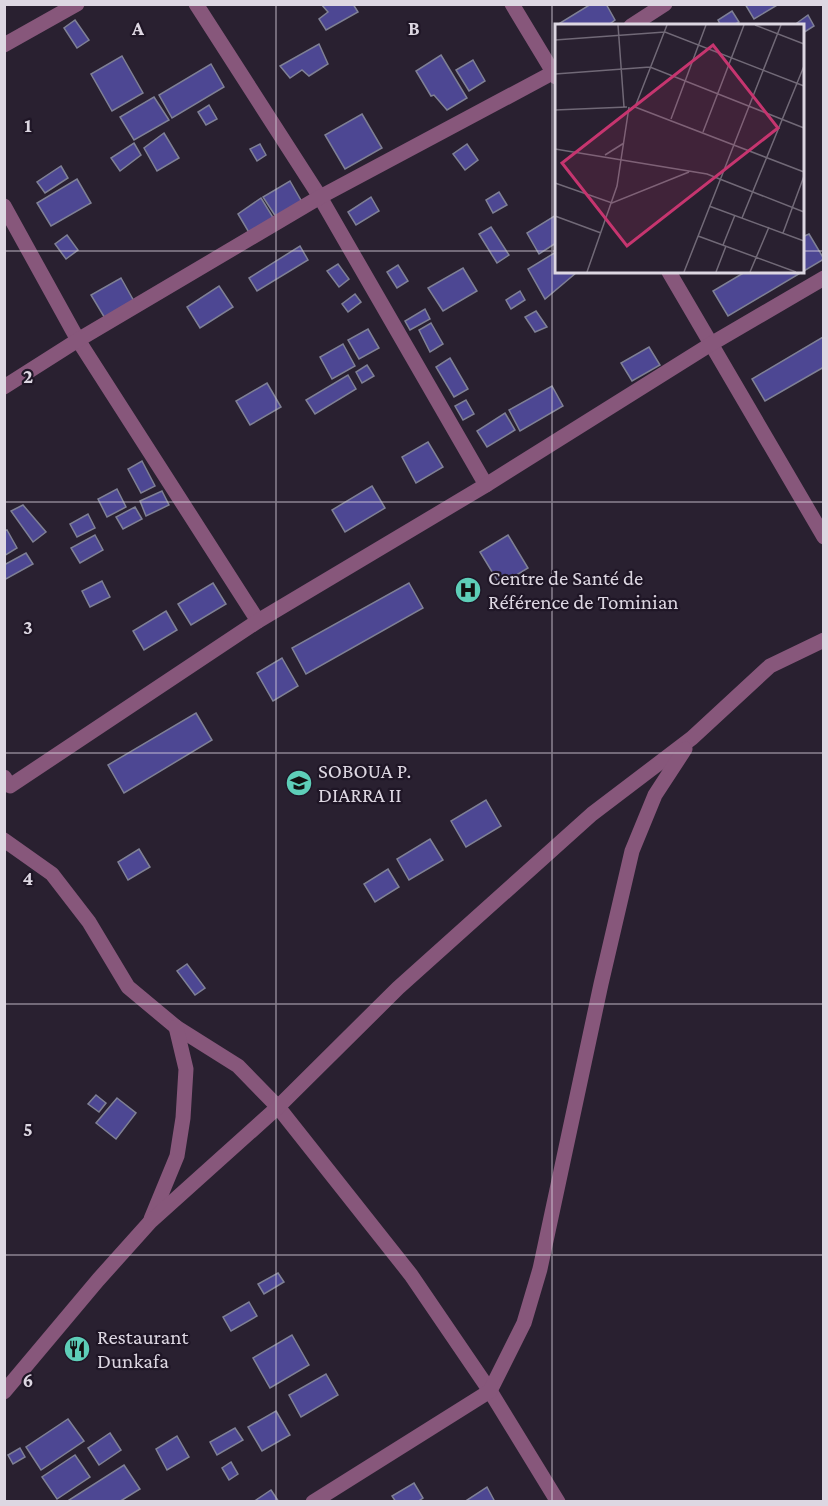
<svg xmlns="http://www.w3.org/2000/svg" width="828" height="1506" font-family="'Crimson Pro',serif">
<rect width="100%" height="100%" fill="#292030"/>
<g fill="#4d4793" stroke="#7f8095" stroke-width="1.5">
<path d="M321 4H353L358 12 326 30 319 19 328 12Z"/>
<path d="M591 4H606L615 20 607 26H561L560 23Z"/>
<path d="M745 4H779L754 19Z"/>
<path d="M732 11 739 22 732 26H721L718 20Z"/>
<path d="M808 15 814 26 803 33 802 26H798L797 23Z"/>
<path d="M75 20 89 40 77 48 64 28Z"/>
<path d="M319 44 328 64 309 76 302 70 290 78 280 66Z"/>
<path d="M441 55 467 98 447 110 434 95 431 96 416 71Z"/>
<path d="M122 56 143 93 112 111 91 74Z"/>
<path d="M473 60 485 81 469 91 456 70Z"/>
<path d="M211 64 224 87 172 118 159 95Z"/>
<path d="M154 97 169 120 134 140 120 117Z"/>
<path d="M209 105 217 119 206 125 198 112Z"/>
<path d="M362 114 382 148 345 169 325 135Z"/>
<path d="M164 133 179 158 157 171 144 148Z"/>
<path d="M134 143 141 155 120 171 111 158Z"/>
<path d="M260 144 266 155 257 161 250 149Z"/>
<path d="M467 144 478 160 465 170 453 154Z"/>
<path d="M61 166 68 178 45 193 37 182Z"/>
<path d="M77 179 91 203 51 226 37 203Z"/>
<path d="M290 181 302 202 276 217 263 197Z"/>
<path d="M499 192 507 205 493 213 486 200Z"/>
<path d="M371 197 379 211 356 225 348 212Z"/>
<path d="M261 198 274 219 251 236 238 214Z"/>
<path d="M556 215V243L539 254 527 233Z"/>
<path d="M491 227 509 255 497 263 479 234Z"/>
<path d="M809 234 824 259 728 316 713 291 745 272H802V237Z"/>
<path d="M67 235 78 250 66 259 55 244Z"/>
<path d="M300 246 308 260 257 291 249 278Z"/>
<path d="M556 252V272L576 273 545 299 528 269Z"/>
<path d="M338 264 349 279 339 287 327 271Z"/>
<path d="M398 265 408 281 397 288 387 272Z"/>
<path d="M463 268 477 291 443 311 428 288Z"/>
<path d="M121 278 135 303 106 320 91 295Z"/>
<path d="M219 286 233 307 200 328 187 307Z"/>
<path d="M520 291 525 300 511 309 506 300Z"/>
<path d="M355 294 361 302 348 312 342 304Z"/>
<path d="M425 309 430 319 410 330 405 321Z"/>
<path d="M536 311 547 327 535 332 525 317Z"/>
<path d="M431 323 443 344 430 352 419 330Z"/>
<path d="M368 329 379 348 359 359 348 340Z"/>
<path d="M823 337 824 367 765 401 752 379Z"/>
<path d="M343 344 355 366 332 379 320 357Z"/>
<path d="M649 347 660 365 632 381 621 363Z"/>
<path d="M450 358 468 389 454 397 436 367Z"/>
<path d="M367 365 374 376 362 383 356 372Z"/>
<path d="M348 375 356 389 315 414 306 400Z"/>
<path d="M267 383 281 407 250 425 236 401Z"/>
<path d="M552 386 563 406 520 431 509 410Z"/>
<path d="M466 400 474 414 463 420 455 406Z"/>
<path d="M505 413 515 430 487 447 477 431Z"/>
<path d="M428 442 443 467 416 483 402 457Z"/>
<path d="M142 461 155 486 141 493 128 469Z"/>
<path d="M372 486 385 508 345 532 332 510Z"/>
<path d="M117 489 126 507 107 517 98 499Z"/>
<path d="M162 491 169 505 146 516 140 501Z"/>
<path d="M23 505 46 532 33 542 11 511Z"/>
<path d="M135 507 142 519 123 529 116 517Z"/>
<path d="M88 514 95 528 77 537 70 524Z"/>
<path d="M7 530 17 548 4 556V531Z"/>
<path d="M95 535 103 550 80 563 71 548Z"/>
<path d="M508 535 528 568 500 585 480 552Z"/>
<path d="M26 553 33 564 4 580V565Z"/>
<path d="M102 581 110 597 90 607 82 591Z"/>
<path d="M213 583 226 604 191 625 178 604Z"/>
<path d="M409 583 423 608 306 674 292 648Z"/>
<path d="M166 611 177 630 144 650 133 631Z"/>
<path d="M282 658 298 686 273 701 257 673Z"/>
<path d="M196 713 212 740 124 793 108 765Z"/>
<path d="M486 800 501 826 466 847 451 821Z"/>
<path d="M430 839 443 860 409 880 397 859Z"/>
<path d="M139 849 150 867 128 880 118 862Z"/>
<path d="M388 869 399 887 375 902 364 884Z"/>
<path d="M187 964 205 988 195 995 177 971Z"/>
<path d="M96 1095 106 1103 99 1112 88 1104Z"/>
<path d="M117 1098 136 1113 116 1139 96 1123Z"/>
<path d="M278 1273 284 1282 264 1294 258 1284Z"/>
<path d="M249 1302 257 1316 231 1331 223 1317Z"/>
<path d="M292 1335 309 1365 270 1388 253 1358Z"/>
<path d="M326 1374 338 1395 301 1417 289 1395Z"/>
<path d="M276 1411 290 1435 262 1451 248 1427Z"/>
<path d="M68 1419 84 1441 41 1470 26 1447Z"/>
<path d="M235 1428 243 1440 217 1455 210 1442Z"/>
<path d="M110 1433 121 1450 99 1465 88 1448Z"/>
<path d="M177 1436 189 1457 167 1470 156 1449Z"/>
<path d="M20 1448 25 1457 13 1464 8 1455Z"/>
<path d="M75 1455 90 1477 57 1499 42 1477Z"/>
<path d="M231 1462 238 1474 229 1480 222 1468Z"/>
<path d="M124 1465 140 1489 119 1502H66Z"/>
<path d="M414 1483 423 1498 417 1502H396L392 1496Z"/>
<path d="M487 1487 495 1502H464Z"/>
<path d="M271 1490 279 1502H253Z"/>
</g>
<g fill="none" stroke-linecap="round" stroke-linejoin="round">
<g stroke="#87577b" stroke-width="15">
<path d="M196 4 320 197 486 485"/>
<path d="M512 4 556 77"/>
<path d="M631 26 665 4"/>
<path d="M4 45 77 4"/>
<path d="M4 206 78 340 258 621"/>
<path d="M669 272 824 537"/>
<path d="M4 387 78 340 320 197 556 71"/>
<path d="M4 777 10 786 258 621 486 485 711 344 824 278"/>
<path d="M4 840 52 874 89 922 128 987 176 1027 238 1066 278 1107 411 1275 490 1391 558 1502"/>
<path d="M151 1219 177 1156 183 1118 186 1069 176 1027"/>
<path d="M4 1392 98 1280 150 1222 278 1107 398 988 592 814 692 738 770 666 824 640"/>
<path d="M313 1502 490 1391 524 1323 540 1269 601 984 632 851 655 795 685 749"/>
</g>
</g>
<path fill="none" stroke="#ddd7e2" stroke-width="1.5" stroke-opacity="0.55" d="M276 4V1502M552 4V1502M4 251H556M802 251H824M4 502H824M4 753H824M4 1004H824M4 1255H824"/>
<defs>
<symbol id="hospital-disc" viewBox="-11 -11 22 22"><circle r="9.5" fill="#5eceb8" stroke="#1f1626"/><path d="M-5-5h3v3.5h4V-5h3V5h-3V1.5h-4V5h-3Z" fill="#111"/></symbol>
<symbol id="school-disc" viewBox="-11 -11 22 22"><circle r="9.5" fill="#5eceb8" stroke="#1f1626"/><path d="M0-5L7-2L0 1L-7-2ZM-4 1L0 2.5L4 1V4Q0 6-4 4Z" fill="#111"/></symbol>
<symbol id="restaurant-disc" viewBox="-11 -11 22 22"><circle r="9.5" fill="#5eceb8" stroke="#1f1626"/><path d="M-5-6h1v4h1v-4h1v4h1v-4h1v5L-1.5 .5V6h-2V.5L-5-1ZM5-6V6H3V1.5H1.5Q1.5-4 5-6Z" fill="#111"/></symbol>
</defs>
<g fill-rule="evenodd">
<use href="#hospital-disc" x="453" y="575" width="30" height="30"/>
<use href="#school-disc" x="284" y="768" width="30" height="30"/>
<use href="#restaurant-disc" x="62" y="1334" width="30" height="30"/>
</g>
<g text-anchor="middle" dominant-baseline="central" stroke-width="4.5" stroke-linejoin="round" paint-order="stroke">
<g font-size="21" fill="#ddd7e2" stroke="#1f1626" text-anchor="start">
<text x="488" y="578">Centre de Santé de<tspan x="488" dy="24">Référence de Tominian</tspan></text>
<text x="318" y="771">SOBOUA P.<tspan x="318" dy="24">DIARRA II</tspan></text>
<text x="97" y="1337">Restaurant<tspan x="97" dy="24">Dunkafa</tspan></text>
</g>
</g>
<g transform="translate(555 24)">
<rect width="249" height="249" fill="#292030"/>
<path fill="none" stroke="#716977" stroke-width="1.5" d="M63 1 69 83M112 1 80 83 249 148M200 1 249 20M0 16 110 8 249 62M0 50 95 43 249 104M0 86 72 83M116 95 151 1M148 108 189 1M0 125 152 150 249 188M50 131 69 119M0 159 57 179 134 148M154 182 249 217M0 192 46 209M187 194 249 42M228 209 249 152M143 212 241 248M168 221 180 191M32 248 62 162 74 83M129 248 226 1M161 248 171 222M195 248 214 203"/>
<path fill="#c6356f" fill-opacity="0.15" stroke="#c6356f" stroke-width="3" d="M158 21 223 104 72 222 7 139Z"/>
<rect width="249" height="249" fill="none" stroke="#ddd7e2" stroke-width="3"/>
</g>
<g font-size="20" text-anchor="middle" font-weight="bold" fill="#ddd7e2" stroke="#1f1626" stroke-width="4.5" stroke-linejoin="round" paint-order="stroke">
<text x="138" y="35">A</text>
<text x="414" y="35">B</text>
<text x="28" y="132">1</text>
<text x="28" y="383">2</text>
<text x="28" y="634">3</text>
<text x="28" y="885">4</text>
<text x="28" y="1136">5</text>
<text x="28" y="1387">6</text>
</g>
<rect width="828" height="1506" fill="none" stroke="#ddd7e2" stroke-width="12"/>
</svg>
